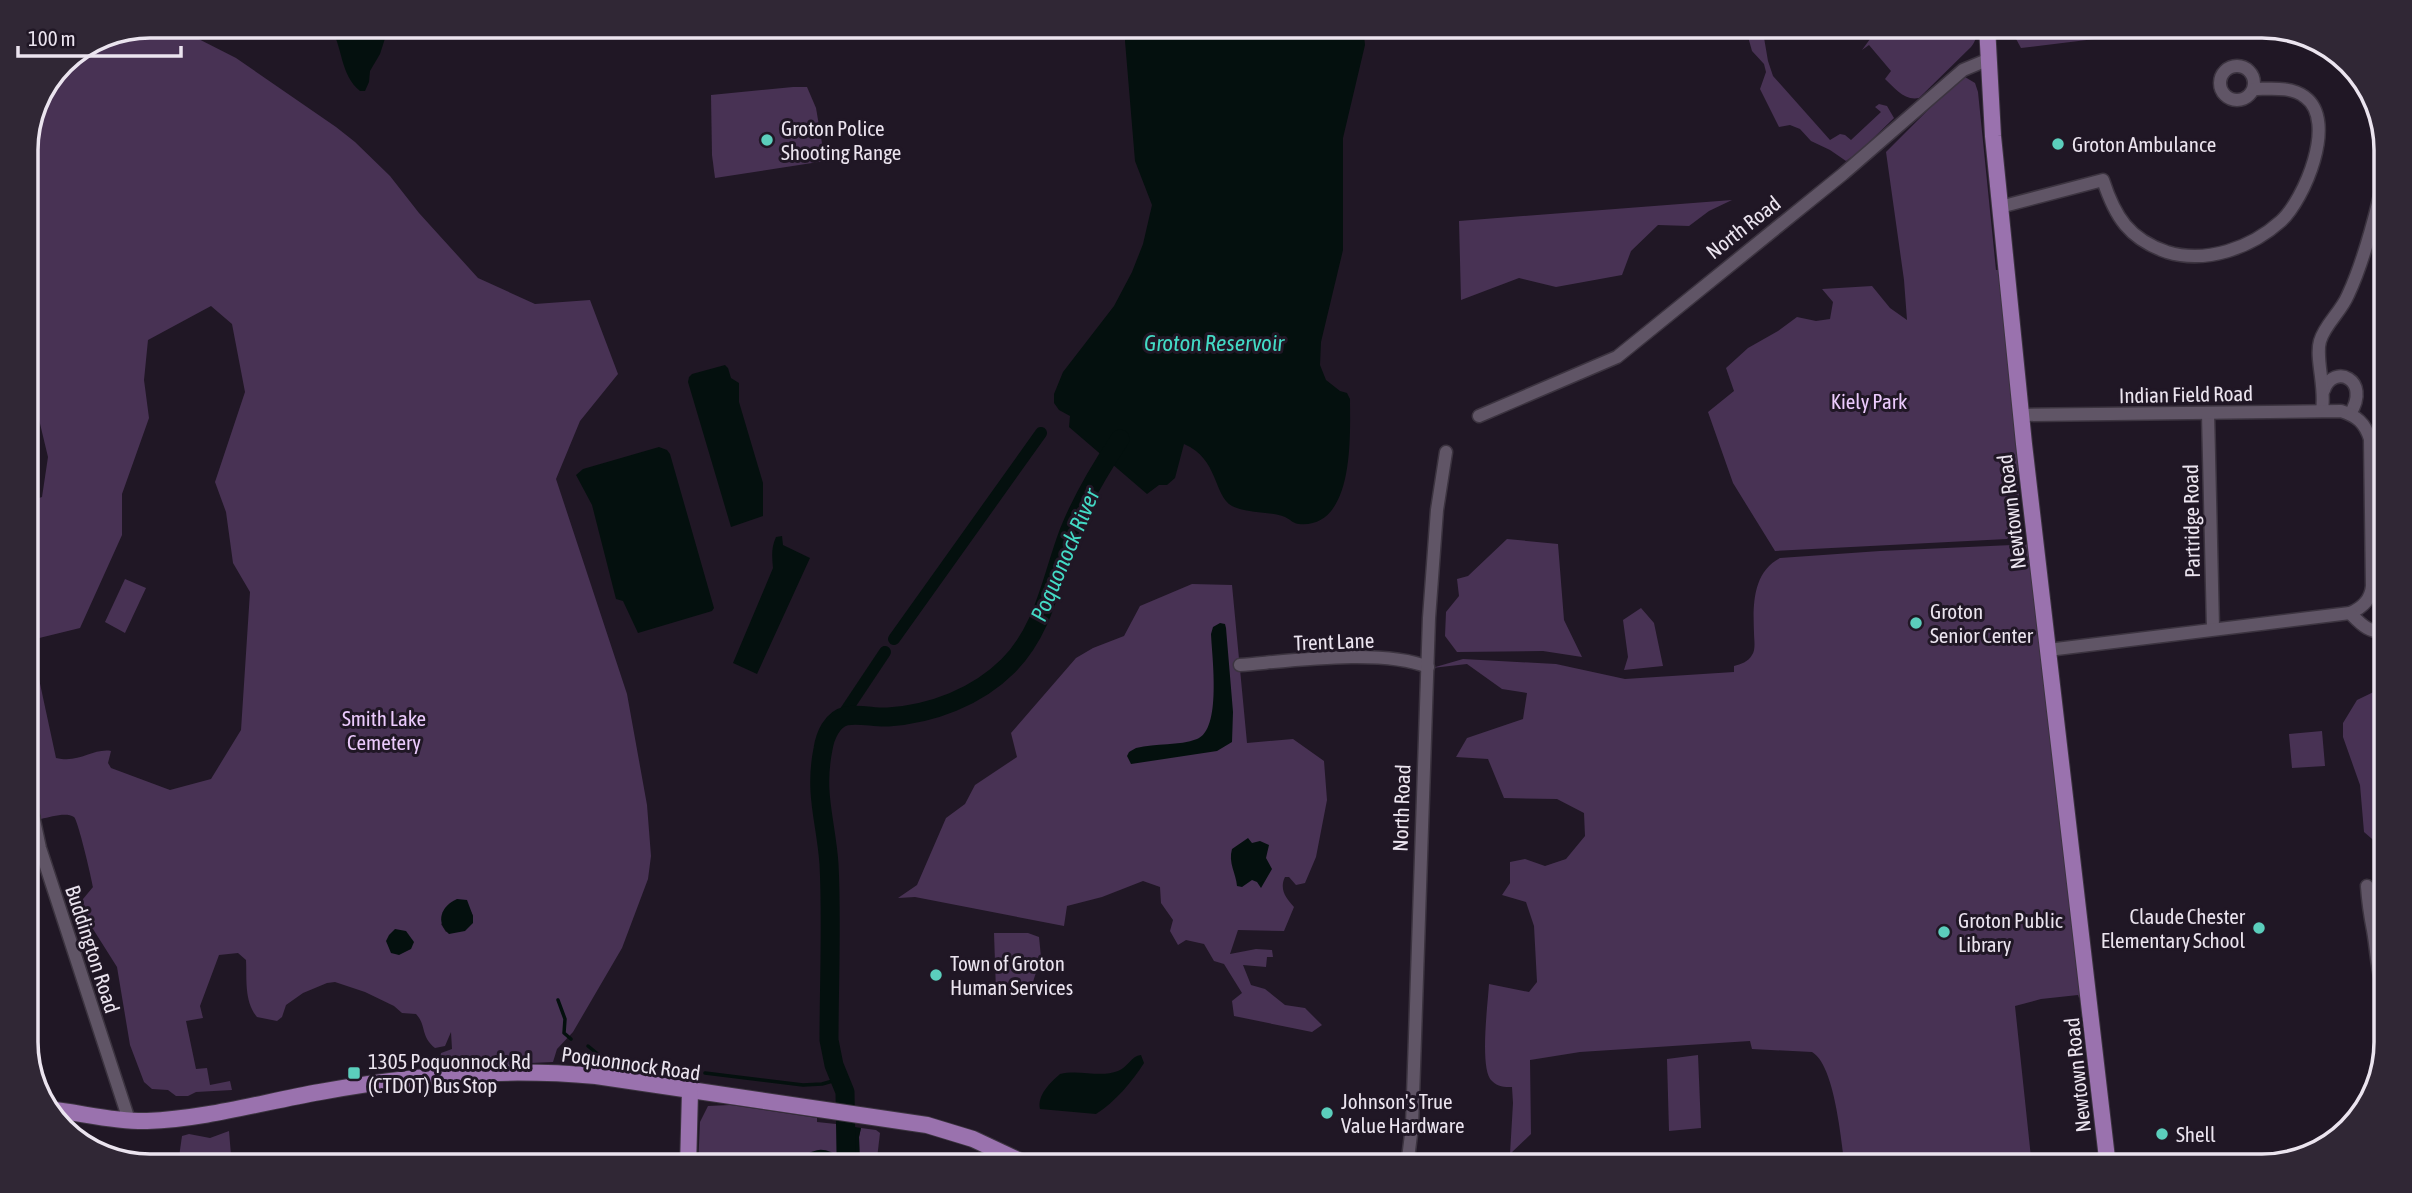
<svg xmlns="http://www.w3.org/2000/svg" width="2412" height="1193" font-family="'Asap Condensed',sans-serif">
<rect width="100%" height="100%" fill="#201725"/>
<g fill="#483254" fill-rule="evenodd">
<path d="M150 26H173L236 58 336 127 355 142 390 176 419 213 478 278 535 304 590 300 618 374 580 421 556 479 627 694 647 805 651 856 648 879 622 948 573 1032 557 1049 553 1062 439 1067 441 1053 452 1049 451 1032 445 1046 435 1048C420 1036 427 1026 416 1014L402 1013 394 1006 365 992 335 982 327 983 303 993 286 1005 282 1017 277 1021 257 1017C244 1001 247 979 246 960L238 953 219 955 200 1006 203 1018 186 1021 196 1069 207 1068 210 1085 230 1081 232 1090 196 1092 188 1096H176L168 1090 152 1089 144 1082 130 1045 117 967 93 929 82 925 78 905 93 887C92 880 78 820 74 817 66 812 51 817 41 819L27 754V668L36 665 56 758C79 764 93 748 111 751L108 763 111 768 170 790 211 779 241 730 250 592 233 563 226 512 215 482 245 392 232 324 211 306 148 340 144 380 149 418 122 494V535L80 628 27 641V502L42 497 48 457 36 407 27 393 26 142 63 62 103 36ZM467 903 473 916 446 932 441 924Z"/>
<path d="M1745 26H1762L1768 61 1773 76 1830 140 1840 134 1845 135 1851 140 1881 112 1875 107 1879 104 1887 106 1894 118 1860 151 1846 161 1830 150 1811 141 1800 129 1790 125 1779 127 1760 89 1766 72 1764 64 1752 51Z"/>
<path d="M1872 26H1978C1977 35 1976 41 1971 47L1919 98C1904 101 1895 88 1885 79L1891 71 1869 45 1862 50 1870 39Z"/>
<path d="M2009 26H2122L2119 36 2021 48Z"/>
<path d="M1965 77 1975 83 1978 92 1996 270H2003L2028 468 2017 471 2021 523 2007 539 1775 551 1733 483 1708 412 1734 391 1726 368 1748 348 1778 331 1797 317 1816 321 1830 319 1833 302 1822 289 1872 286 1890 308 1907 320 1904 280 1886 152 1957 81Z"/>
<path d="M793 87H807L816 108 825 161 715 178 712 155 711 95Z"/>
<path d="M1732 200 1709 211 1689 226 1658 225 1631 251 1622 275 1556 287 1519 278 1461 300 1459 221Z"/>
<path d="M1507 539 1558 544 1564 620 1582 657 1543 651 1457 652 1445 636 1446 612 1459 596 1457 579 1468 576Z"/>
<path d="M2036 544 2081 995 2079 998 2078 995 2041 999 2015 1006 2032 1167H1845C1841 1141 1835 1065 1812 1052L1752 1049 1750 1041 1580 1052 1530 1060 1531 1134 1510 1154 1513 1103 1512 1087C1504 1087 1498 1087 1492 1081 1479 1070 1488 1003 1489 984L1529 992 1537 982 1534 926 1526 902 1502 895 1510 883V862L1525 859 1545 866 1566 859 1585 836 1584 813 1557 799 1504 798 1488 759 1456 757 1467 738 1523 719 1527 693 1502 689 1467 664 1432 668 1463 659 1556 664 1625 679 1734 672V666C1741 664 1748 662 1752 655 1756 649 1754 640 1754 633 1753 606 1752 573 1780 558L1880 551Z"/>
<path d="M125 579 146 588 125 633 105 622Z"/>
<path d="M1192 584 1232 585 1247 743 1293 739 1324 761 1327 800 1316 857 1305 883 1296 885 1289 877H1285C1279 889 1286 898 1294 907L1284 931 1238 930 1230 954 1256 949 1272 950 1273 957H1267L1266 967 1243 965 1251 985 1265 989 1285 1005 1305 1008 1322 1025 1312 1032 1234 1016 1232 1001 1242 993 1224 964 1214 961 1204 944 1186 940 1178 945 1170 931 1173 920 1161 903 1160 887 1143 881 1102 897 1067 906 1064 926 915 897 898 898 917 885 946 818 965 804 975 785 1017 757 1011 733 1076 658 1093 648 1124 636 1140 606Z"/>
<path d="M1641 608 1654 623 1663 666 1624 670 1628 657 1623 620Z"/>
<path d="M2386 686V851L2364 832 2360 785 2343 737V723L2357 700Z"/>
<path d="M2322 731 2325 766 2292 768 2289 734Z"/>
<path d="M1028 933 1039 937 1041 957 1030 991H996L994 933Z"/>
<path d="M1698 1055 1701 1128 1669 1131 1667 1059Z"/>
<path d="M730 1105 817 1118V1122L836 1124C844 1140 840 1152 832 1167H698L700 1122 708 1106Z"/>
<path d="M861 1128 876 1130 880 1133 876 1167H860L859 1137Z"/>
<path d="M229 1131 232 1167H182L179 1157 182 1136 189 1134 210 1138Z"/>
</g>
<g fill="#04100e">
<path d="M330 26H389L380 54 370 71 369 82 365 91H360C340 75 343 47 330 26Z"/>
<path d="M1126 26H1223L1235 30 1243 26H1363L1365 45 1343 138V250L1321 342 1320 365 1326 380 1340 391 1347 393 1350 399C1350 435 1355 529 1299 524 1294 524 1291 520 1285 517 1269 511 1248 514 1232 506 1213 495 1219 459 1184 444L1175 478 1167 485H1159L1147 494 1069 427 1070 416 1059 410 1054 403V394L1063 372 1114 306 1132 272 1143 244 1152 205 1135 161 1125 41Z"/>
<path d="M725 365 728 368 731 378 739 383V402L763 483V516L731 527 688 382 689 377 692 374Z"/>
<path d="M659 447 667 450 670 454 714 608 712 611 638 633 623 601 616 599 592 505 576 475 583 469Z"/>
<path d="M782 536 783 545 810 558 757 674 733 663 773 568C772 557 771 548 776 537Z"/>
<path d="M1220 623 1225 624 1226 628 1233 712 1232 742 1217 751 1131 764 1127 756 1129 752 1136 748C1156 743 1179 746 1197 739 1222 730 1212 657 1211 634L1213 627Z"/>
<path d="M1248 838 1252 843 1260 841 1269 845 1266 858 1272 869 1261 888 1257 882 1252 880 1242 887 1237 886C1236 873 1228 863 1232 849Z"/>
<path d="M457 899 467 900 473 916V923L465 931 449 934C435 922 441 906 457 899Z"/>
<path d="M395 929 406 931 414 942 411 949 399 955 391 953 386 941 389 935Z"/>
<path d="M1141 1055 1144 1063C1132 1082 1115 1102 1096 1114L1040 1109C1037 1095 1050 1083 1060 1074 1079 1069 1100 1078 1118 1071 1128 1067 1131 1056 1141 1055Z"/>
<path d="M836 1124 861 1128 859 1137 860 1167H832C840 1152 844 1140 836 1124Z"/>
</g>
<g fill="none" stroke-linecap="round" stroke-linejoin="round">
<g stroke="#04100e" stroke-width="3.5">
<path d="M558 1000 565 1019 564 1033 571 1039"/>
<path d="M588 1046 599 1055 620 1062 682 1070"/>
<path d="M705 1073 803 1085 822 1084 840 1079"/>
<path d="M799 1167C808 1149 825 1147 840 1160"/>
</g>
<g stroke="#04100e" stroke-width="12">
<path d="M894 639 1041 433"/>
<path d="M841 718 885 652"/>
</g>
<path stroke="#04100e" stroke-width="19" d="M846 1152 845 1092 834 1065 829 1040C829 982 832 923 829 864 826 821 814 794 823 749 825 736 832 719 846 716 859 713 875 718 888 717 932 714 977 697 1008 666 1045 629 1051 579 1069 532 1082 499 1100 469 1120 439"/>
<defs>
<g id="minor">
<circle cx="2237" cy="83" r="17"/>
<path d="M2000 207 2103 180C2115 217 2129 239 2167 252 2206 264 2251 248 2281 221 2304 200 2338 121 2305 97 2291 86 2270 89 2254 89"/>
<path d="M2324 390C2333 363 2372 379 2350 414"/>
<path d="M2322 410C2326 388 2315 358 2320 341 2325 324 2341 312 2348 295 2364 261 2379 204 2386 167"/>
<path d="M2208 413 2213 628"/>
<path d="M2022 415 2341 411C2357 416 2365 423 2370 439L2372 586C2371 599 2362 608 2350 613L2048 650"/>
<path d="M1479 416 1617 357 1843 174 1963 70 1987 60"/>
<path d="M2371 593 2386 602"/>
<path d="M2350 613C2360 623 2370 635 2386 630"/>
<path d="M1240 665C1290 661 1382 648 1428 667"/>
<path d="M27 788 40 848 129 1120"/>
<path d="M2367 886C2368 901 2370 915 2373 930 2377 953 2377 974 2386 996"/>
<path d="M1407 1167 1412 1126 1429 618 1437 510 1446 452"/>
</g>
<g id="major">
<path d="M1987 26 1993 136 2024 444 2108 1167"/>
<path d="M46 1109C79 1112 114 1122 147 1121 205 1119 263 1102 320 1092 410 1075 505 1068 596 1076L927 1125 973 1139 1033 1167"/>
<path d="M688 1167 690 1092"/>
</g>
</defs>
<use href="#minor" stroke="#3c3440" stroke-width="15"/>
<use href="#major" stroke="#3c3440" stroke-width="18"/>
<use href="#minor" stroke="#605566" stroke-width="12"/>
<use href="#major" stroke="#9a72ae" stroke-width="16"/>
</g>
<g fill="#5bcebc" stroke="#201725" stroke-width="2.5">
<circle cx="767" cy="140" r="7"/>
<circle cx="2058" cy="144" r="7"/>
<circle cx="1916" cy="623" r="7"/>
<circle cx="2259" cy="928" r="7"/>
<circle cx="1944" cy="932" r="7"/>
<circle cx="936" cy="975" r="7"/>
<rect x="347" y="1066" width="14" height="14" rx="3.5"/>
<circle cx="1327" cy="1113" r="7"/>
<circle cx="2162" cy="1134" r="7"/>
</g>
<g text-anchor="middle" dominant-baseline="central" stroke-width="6" stroke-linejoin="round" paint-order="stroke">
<g font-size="21" fill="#ebe4ef" stroke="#201725" text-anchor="start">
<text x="781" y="128">Groton Police<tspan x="781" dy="24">Shooting Range</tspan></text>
<text x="2072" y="144">Groton Ambulance</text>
<text x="1930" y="611">Groton<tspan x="1930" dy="24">Senior Center</tspan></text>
<text x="2245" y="916" text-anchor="end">Claude Chester<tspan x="2245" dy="24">Elementary School</tspan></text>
<text x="1958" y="920">Groton Public<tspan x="1958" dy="24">Library</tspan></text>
<text x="950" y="963">Town of Groton<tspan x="950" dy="24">Human Services</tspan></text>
<text x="368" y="1061">1305 Poquonnock Rd<tspan x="368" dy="24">(CTDOT) Bus Stop</tspan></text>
<text x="1341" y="1101">Johnson's True<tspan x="1341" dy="24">Value Hardware</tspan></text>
<text x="2176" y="1134">Shell</text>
</g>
<g font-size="21" fill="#ebe4ef" stroke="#201725">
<text transform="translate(1743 227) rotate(-38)">North Road</text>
<text transform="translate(2186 394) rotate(-1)">Indian Field Road</text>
<text transform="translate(2011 512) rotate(-97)">Newtown Road</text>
<text transform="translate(2191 521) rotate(-91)">Partridge Road</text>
<text transform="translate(1334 641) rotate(-2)">Trent Lane</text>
<text transform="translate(1401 808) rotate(-88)">North Road</text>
<text transform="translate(93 949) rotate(72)">Buddington Road</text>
<text transform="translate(631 1063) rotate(8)">Poquonnock Road</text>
<text transform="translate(2077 1075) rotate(-96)">Newtown Road</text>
</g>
<g font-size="21" fill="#eccbfd" stroke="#201725">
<text x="1869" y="401">Kiely Park</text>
<text x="384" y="718">Smith Lake<tspan x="384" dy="24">Cemetery</tspan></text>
</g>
<g font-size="23" font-style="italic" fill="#43dac5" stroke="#201725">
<text x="1214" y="343">Groton Reservoir</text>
<text transform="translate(1065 555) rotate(-67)">Poquonock River</text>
</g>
</g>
<path d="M0 0H2412V1193H0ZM150 38H2262A112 112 0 0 1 2374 150V1042A112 112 0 0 1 2262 1154H150A112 112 0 0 1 38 1042V150A112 112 0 0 1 150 38Z" fill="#302735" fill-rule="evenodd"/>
<path fill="none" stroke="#ebe4ef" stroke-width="3.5" d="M150 38H2262A112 112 0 0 1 2374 150V1042A112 112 0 0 1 2262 1154H150A112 112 0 0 1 38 1042V150A112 112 0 0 1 150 38Z"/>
<path d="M18 46v10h163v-10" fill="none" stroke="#ebe4ef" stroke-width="3.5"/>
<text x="28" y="46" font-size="21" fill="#ebe4ef" stroke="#201725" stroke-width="5" paint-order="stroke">100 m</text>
</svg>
